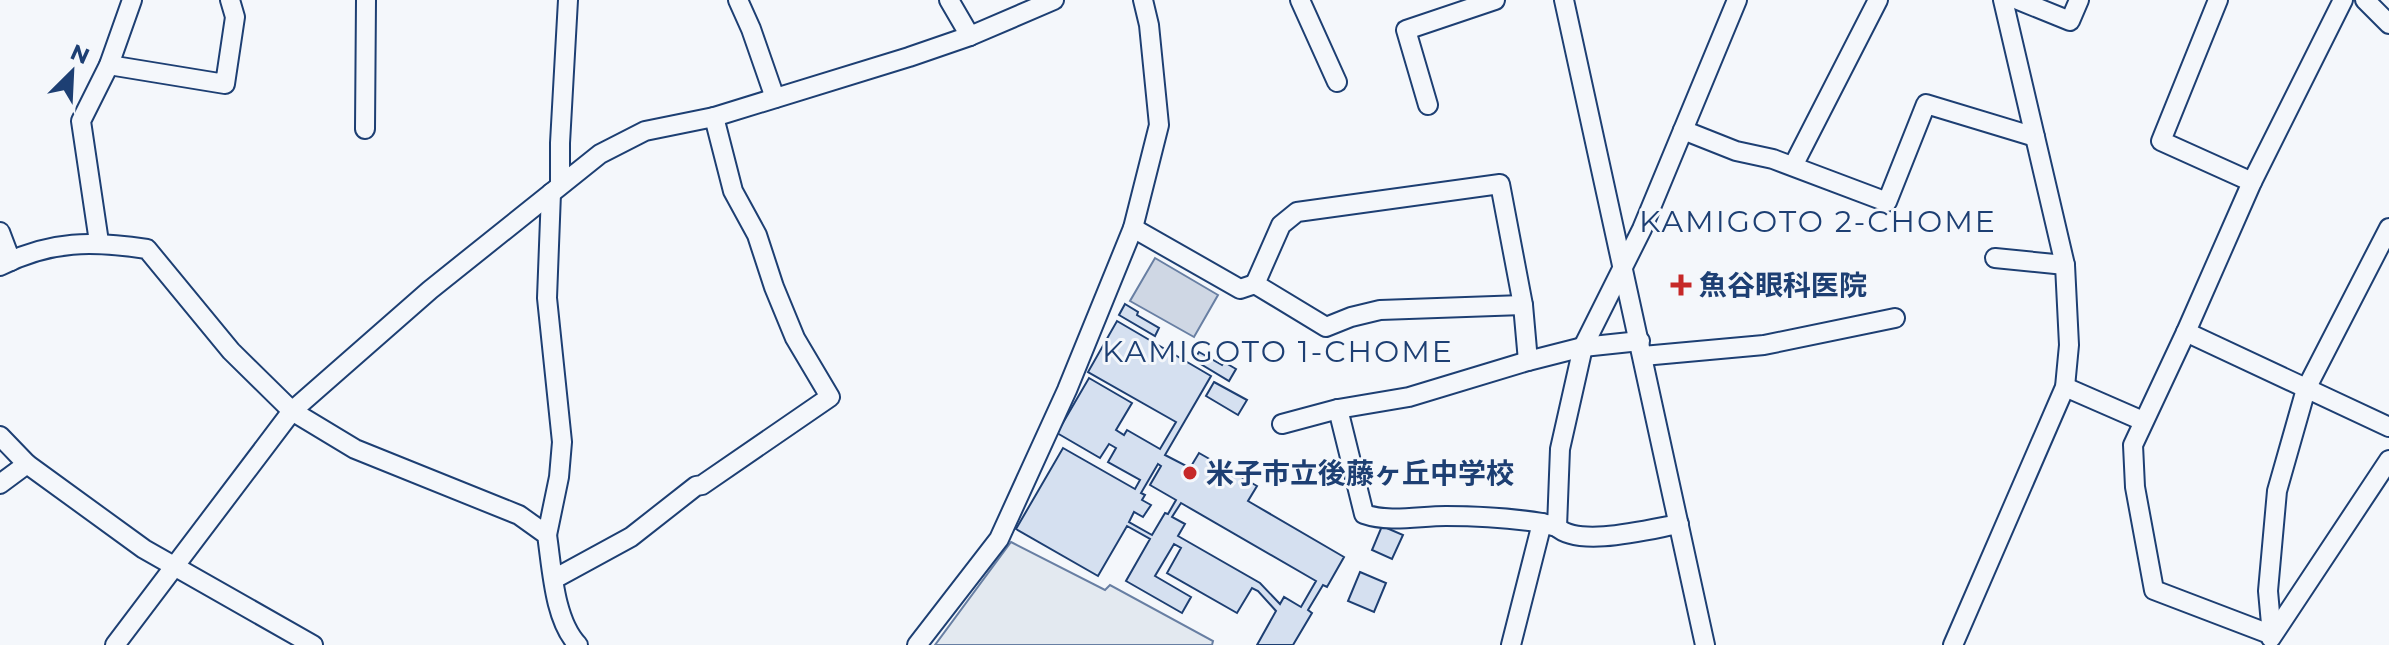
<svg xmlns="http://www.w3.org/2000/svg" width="2389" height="645" font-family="Montserrat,'Noto Sans JP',sans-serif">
<rect width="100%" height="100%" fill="#f4f7fb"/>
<path fill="#e3e9f0" stroke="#687fa3" stroke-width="2" d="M1011 542 1105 590 1110 585 1213 641 1212 645H935Z"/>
<path fill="#cfd7e4" stroke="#687fa3" stroke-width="2" d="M1155 258 1218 295 1194 337 1130 301Z"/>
<g fill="#d5e0f0" stroke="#1d3f73" stroke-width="2" fill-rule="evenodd">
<path d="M1125 304 1138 312 1137 315 1159 328 1155 336 1119 315Z"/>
<path d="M1117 321 1211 376 1165 455 1190 468 1199 453 1257 486 1248 501 1344 557 1327 587 1323 585 1308 610 1312 613 1293 645H1257L1276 611 1258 591 1252 588 1237 613 1167 573 1181 548 1174 544 1155 576 1191 597 1182 613 1126 581 1150 539 1127 526 1098 576 1016 529 1063 448 1135 489 1140 480 1108 462 1116 448 1109 444 1100 458 1057 433 1089 378 1132 403 1116 430 1124 435 1127 430 1160 449 1176 422 1088 372ZM1158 464 1161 466 1150 485 1176 500 1168 514 1165 513 1152 535 1129 522 1134 512 1143 517 1151 505 1142 500 1145 495 1141 493ZM1181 503 1316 581 1301 607 1284 597 1280 604 1260 583 1178 536 1185 524 1172 517Z"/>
<path d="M1199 352 1222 365 1224 362 1236 369 1229 381 1194 360Z"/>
<path d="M1214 382 1247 400 1238 415 1206 396Z"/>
<path d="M1382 526 1403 535 1392 559 1372 550Z"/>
<path d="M1360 572 1386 583 1374 612 1348 601Z"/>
</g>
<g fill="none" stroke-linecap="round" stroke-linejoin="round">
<defs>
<g id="minor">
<path d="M738 0 751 29 775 98"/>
<path d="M949 0 970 36"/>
<path d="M1300 0 1337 82"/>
<path d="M1564 0 1705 645"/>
<path d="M2018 0 2070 21 2079 0"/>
<path d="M2218 0 2161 141 2252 182"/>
<path d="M2365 0 2389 24"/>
<path d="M109 65 225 84 235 17 230 0"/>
<path d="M1428 105 1406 30 1495 0"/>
<path d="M365 129 366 0"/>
<path d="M1683 130 1736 151 1773 159 1887 202 1926 104 2035 137"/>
<path d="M1793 166 1878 0"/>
<path d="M560 184V143L568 0"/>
<path d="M1133 228 1240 289 1255 284 1326 327 1351 317 1380 310 1523 305"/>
<path d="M0 232 11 261"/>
<path d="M99 242 81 121 109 65 132 0"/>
<path d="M1995 258 2065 265"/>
<path d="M0 266C51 240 93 241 147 249L231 351 292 411 355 449 519 515 547 535C552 568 554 620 578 645"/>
<path d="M1255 284 1281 225 1297 212 1500 184 1523 305 1528 361"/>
<path d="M2186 332 2389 427"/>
<path d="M1643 356 1764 345 1895 318"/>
<path d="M2065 387 2143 421"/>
<path d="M1338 409 1364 514C1390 523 1419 516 1446 516 1478 516 1511 518 1542 523"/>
<path d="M1282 424 1338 409 1409 397 1528 361 1583 347 1640 341"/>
<path d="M0 436 27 464"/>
<path d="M0 484 27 464 144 549 313 645"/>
<path d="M1557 527C1579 548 1650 529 1679 524"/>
<path d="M547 535 559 477 562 442 547 298 551 193"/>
<path d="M554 579 631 537 696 486 702 485 830 397 795 338 774 287 757 235 733 191 714 117"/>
<path d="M2272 635 2154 590 2135 487 2133 445 2186 332 2252 182 2343 0"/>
<path d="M2272 635 2268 591 2277 491 2306 389 2389 228"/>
<path d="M2271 638 2389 460"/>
<path d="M115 645 292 411 430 290 600 154 645 131 714 117 909 57 970 36 1054 0"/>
<path d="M917 645 999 539 1067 390 1133 228 1159 125 1149 25 1143 0"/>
<path d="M1511 645 1542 523 1557 527 1560 449 1583 347 1642 229 1737 0"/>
<path d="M1953 645 2065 387 2069 345 2065 265 2003 0"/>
</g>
</defs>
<use href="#minor" stroke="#1d3f73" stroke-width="22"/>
<use href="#minor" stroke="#f4f7fb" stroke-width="18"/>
</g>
<g fill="#c62828" stroke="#f4f7fb" stroke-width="3">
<path d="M1677 273h8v8h8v8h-8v8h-8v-8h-8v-8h8z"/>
<circle cx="1190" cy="473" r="8"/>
</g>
<g text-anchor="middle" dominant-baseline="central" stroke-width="6" stroke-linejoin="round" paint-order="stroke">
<g font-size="28" font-weight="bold" fill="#1d3f73" stroke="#f4f7fb" text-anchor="start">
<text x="1699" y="285">魚谷眼科医院</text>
<text x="1206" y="473">米子市立後藤ヶ丘中学校</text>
</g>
<g font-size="30" letter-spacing="2" fill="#1d3f73" stroke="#f4f7fb">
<text x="1818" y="221">KAMIGOTO 2-CHOME</text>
<text x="1278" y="351">KAMIGOTO 1-CHOME</text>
</g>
</g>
<g transform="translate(72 72) rotate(24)" stroke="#f4f7fb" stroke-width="6" paint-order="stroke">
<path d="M0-6L14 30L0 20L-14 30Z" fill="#1d3f73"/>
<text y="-12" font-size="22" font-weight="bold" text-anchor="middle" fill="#1d3f73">N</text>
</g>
</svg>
